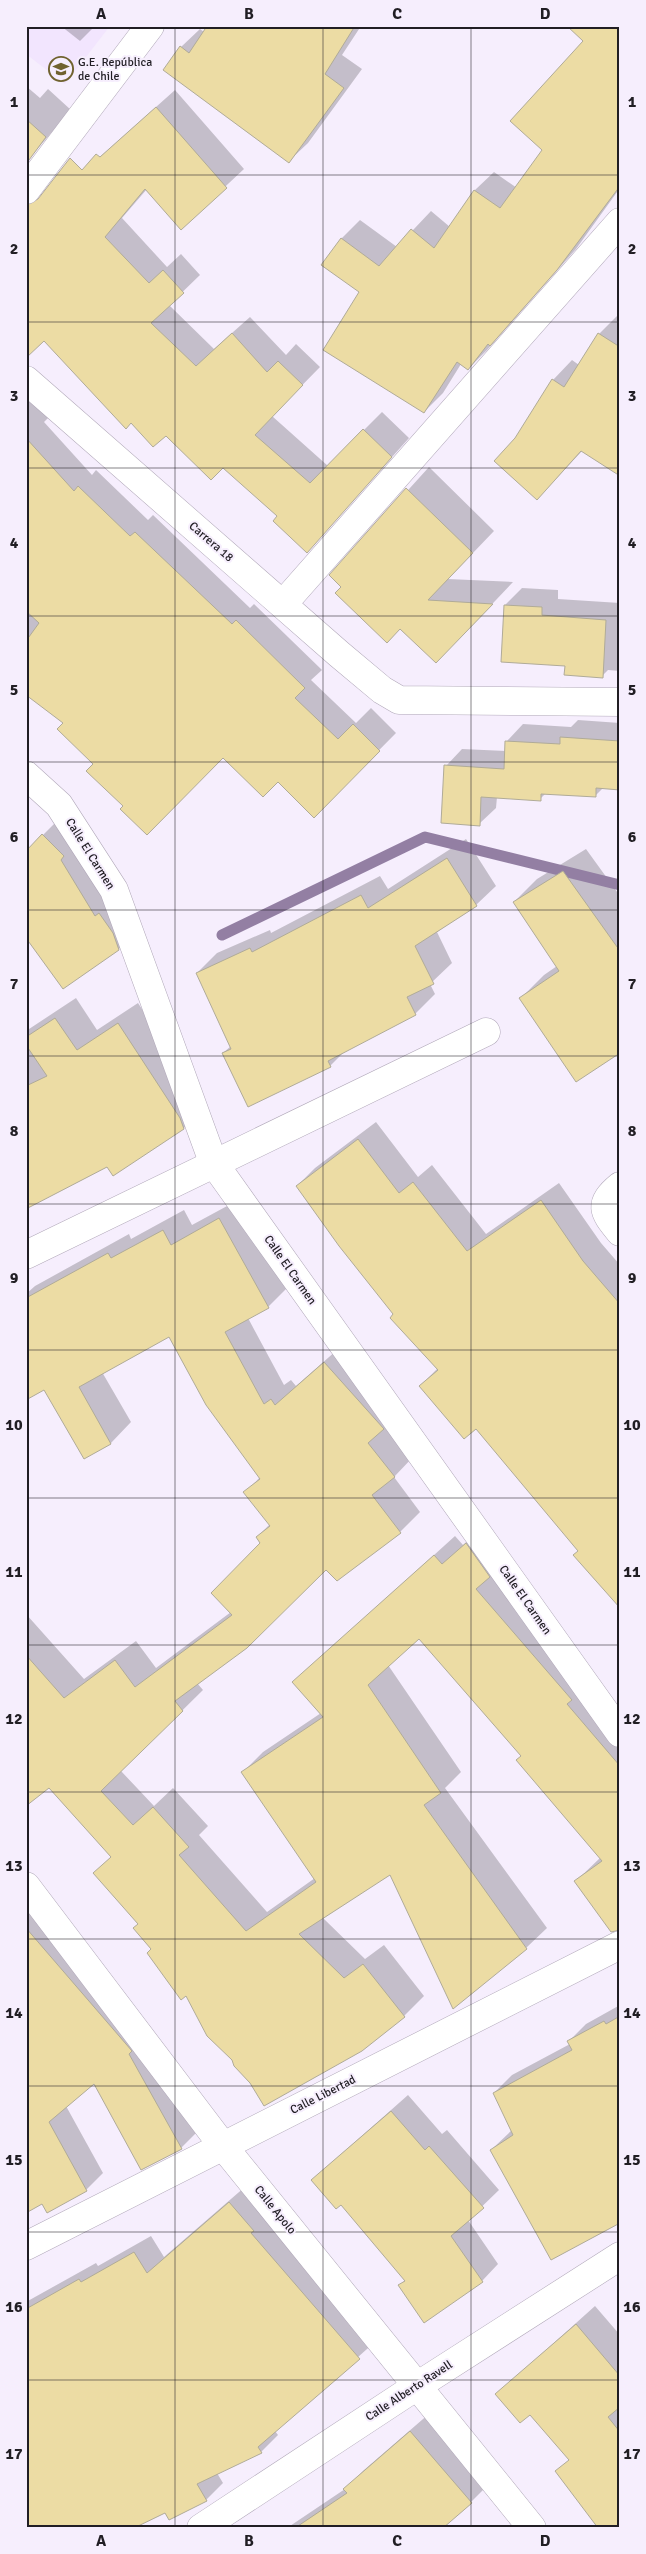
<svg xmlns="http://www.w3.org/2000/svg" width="646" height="2554" font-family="Signika,sans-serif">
<rect width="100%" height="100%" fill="#f6eefd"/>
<path fill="#f2e5fe" d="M26 26H110L65 84 26 54Z"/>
<g fill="#0003">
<path d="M61 26H95L80 41Z"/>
<path d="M209 26H361L342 55 362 69 308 143 289 161 181 47 200 29 204 32Z"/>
<path d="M620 26V188L576 249 487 350 468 369 461 364 443 393 424 412 361 292 341 239 360 220 397 247 431 211 450 227 475 190 494 172 517 188 543 150 584 41Z"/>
<path d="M26 86 40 98 48 89 71 110 26 162Z"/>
<path d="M175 90 244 169 181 228 147 189 122 218 167 267 181 254 200 275 169 305 214 349 250 317 286 355 296 344 320 367 272 416 328 466 382 412 409 438 307 552 279 516 223 467 26 245 100 157Z"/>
<path d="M618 315 620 474 582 451 537 499 516 439 553 380 572 360 579 365 599 334Z"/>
<path d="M32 394 51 415 44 422 92 475 96 470 148 520 153 515 250 608 254 604 322 670 311 680 356 723 371 708 396 733 314 816 278 781 223 756 124 806 65 723 26 694V399Z"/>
<path d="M429 467 494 531 448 579 513 582 458 640 343 587 331 575Z"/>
<path d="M522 588 558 590V599L620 603V671L608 670 602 676 566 665 505 605Z"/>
<path d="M578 720 620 723V788L604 787 595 796 546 793 540 799 497 797 496 808 479 824 446 766 462 749 506 751 507 741 523 724 571 727Z"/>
<path d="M60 818 135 932 119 949 26 852Z"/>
<path d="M466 839 496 886 476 905 437 932 452 963 430 984 435 994 415 1014 346 1050 330 1066 223 1053 231 1046 197 973 217 953 270 930 271 933 380 876 388 889Z"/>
<path d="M586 849 620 896V1051L521 998 544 975 557 966 514 902 537 879Z"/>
<path d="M76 998 97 1030 138 1003 200 1098 204 1108 184 1128 26 1208V1031Z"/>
<path d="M376 1122 418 1177 432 1165 486 1234 559 1183 601 1243 620 1265V1606L580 1550 476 1427 420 1386 438 1368 297 1186 315 1168Z"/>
<path d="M240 1199 288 1287 268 1307 248 1318 284 1385 291 1380 296 1386 345 1343 414 1456 394 1477 420 1512 400 1532 326 1568 197 1683 203 1690 121 1771 154 1806 173 1788 208 1826 199 1835 267 1912 315 1878 243 1772 263 1752 321 1713 294 1682 455 1536 463 1545 486 1524 620 1722V1919L576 1881 601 1857 522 1755 419 1637 388 1665 461 1772 445 1788 547 1928 526 1948 454 2007 390 1873 323 1918 365 1959 384 1945 424 1996 404 2016 251 2082 152 1949 140 1923 95 1873 112 1856 50 1786 26 1799V1614L84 1679 136 1641 156 1668 231 1612 262 1543 257 1537 270 1524 245 1493 260 1477 169 1336 102 1372 131 1422 111 1443 85 1457 45 1388 26 1399V1294L35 1286 129 1234 131 1239 184 1210 192 1225Z"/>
<path d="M26 1894 198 2131 181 2148 94 2082 66 2106 103 2173 86 2190 48 2211 26 2087Z"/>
<path d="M620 2005V2221L491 2150 512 2130 494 2093 512 2075 570 2044 569 2041 586 2024Z"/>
<path d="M408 2095 442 2134 447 2130 499 2190 468 2220 498 2264 482 2281 400 2285 406 2279 341 2203 312 2180Z"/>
<path d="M246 2186 376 2341 275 2431 278 2435 261 2452 217 2473 223 2483 206 2500 165 2511 26 2423V2302L96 2263 98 2266 151 2236 164 2257Z"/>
<path d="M595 2306 620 2335V2528L589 2469 530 2413 497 2394Z"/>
<path d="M430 2413 490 2483 471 2502 400 2528H287L345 2489 364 2470Z"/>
</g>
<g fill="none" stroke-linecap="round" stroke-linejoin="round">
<path stroke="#937fa3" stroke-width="11" d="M222 935 425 837 620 885"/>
</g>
<g fill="#ecdca4" stroke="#b0ab98">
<path d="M207 26H355L325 74 344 88 289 163 163 70 180 46 189 53Z"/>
<path d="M567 26H620V186L557 270 490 346 488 344 468 370 457 362 424 413 323 350 359 292 321 265 341 238 379 266 411 229 434 248 474 190 500 208 542 150 510 121 583 41Z"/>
<path d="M156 107 227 188 181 230 145 189 105 237 149 283 163 270 184 293 151 323 196 366 232 333 267 372 278 361 303 385 255 435 310 483 363 429 392 457 307 553 273 521 277 516 223 468 211 480 166 436 153 447 131 423 126 429 44 341 26 358V205L38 199 70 158 82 170 96 154 100 157Z"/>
<path d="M26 119 46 137 26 164Z"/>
<path d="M598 333 620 347V476L581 451 537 500 494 461 515 438 552 379 564 387Z"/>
<path d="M26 438 74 491 78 486 130 536 135 532 232 624 236 620 305 688 295 698 338 739 353 724 380 751 314 818 278 782 263 797 223 758 147 835 120 809 123 806 86 771 93 764 57 729 63 723 26 695V641L39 623 26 611Z"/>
<path d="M406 488 473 553 428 600 493 604 436 663 400 629 387 643 335 593 341 587 329 575Z"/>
<path d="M504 605 542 607V615L606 620 603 678 564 675 565 666 501 662Z"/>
<path d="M560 737 620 741V790L596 788V797L541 794V801L481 797 480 826 441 823 444 765 504 769 505 741 560 744Z"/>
<path d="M42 834 64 856 61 860 95 916 99 913 113 933 119 950 63 989 26 938V851Z"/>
<path d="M447 858 477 906 415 946 434 984 407 997 416 1015 328 1061 331 1067 248 1107 222 1053 231 1049 196 973 250 948 252 952 361 895 368 908Z"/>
<path d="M563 871 620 951V1053L576 1082 519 998 559 971 513 902Z"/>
<path d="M55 1018 77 1050 118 1023 180 1118 184 1129 113 1176 107 1167 26 1209V1086L47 1076 26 1045V1037Z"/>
<path d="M358 1139 399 1193 413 1182 467 1251 541 1200 583 1261 620 1304V1608L573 1555 578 1551 476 1429 464 1439 419 1386 438 1370 390 1318 393 1314 339 1246 296 1186Z"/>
<path d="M219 1218 269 1308 225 1332 264 1404 271 1399 275 1405 324 1362 384 1429 368 1443 395 1477 372 1495 401 1533 337 1581 326 1570 247 1648 175 1701 183 1711 101 1791 133 1825 153 1807 189 1847 179 1855 246 1931 316 1882 241 1772 323 1717 292 1682 434 1555 442 1564 466 1543 490 1577 476 1589 572 1700 567 1704 620 1766V1930L611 1932 574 1881 602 1861 516 1760 521 1756 419 1639 368 1685 441 1793 424 1805 527 1949 453 2009 390 1875 299 1934 344 1978 363 1964 405 2017 362 2051 264 2106 250 2083 234 2066 232 2060 207 2036 186 1996 181 2000 147 1953 151 1949 133 1928 138 1924 93 1873 111 1857 49 1788 26 1806V1655L64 1698 115 1660 135 1687 232 1615 211 1593 260 1543 256 1537 270 1526 243 1492 260 1479 206 1405 169 1337 79 1387 111 1444 84 1459 44 1390 26 1400V1298L108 1253 111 1258 163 1230 171 1245Z"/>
<path d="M26 1928 132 2051 129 2054 182 2149 141 2170 94 2084 49 2122 87 2191 47 2213 42 2204 26 2213Z"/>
<path d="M620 2016V2223L551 2260 490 2150 513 2135 493 2093 572 2050 567 2041 604 2021 606 2024Z"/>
<path d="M391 2111 425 2150 429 2146 484 2208 451 2236 483 2282 424 2323 398 2285 405 2281 341 2205 336 2209 311 2180Z"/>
<path d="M229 2202 254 2231 251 2233 360 2359 258 2447 262 2453 197 2484 207 2501 169 2520 165 2513 134 2528H26V2309L79 2279 81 2282 134 2252 147 2273Z"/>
<path d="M576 2324 620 2376V2407L608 2417 620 2432V2528H598L555 2471 569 2460 530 2415 520 2423 495 2394Z"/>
<path d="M410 2431 472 2503 443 2528H295L347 2493 343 2489Z"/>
</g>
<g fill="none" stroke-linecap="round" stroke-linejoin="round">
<defs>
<g id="minor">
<path d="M26 190 150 26"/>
<path d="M26 380 339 654 382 690 399 700 620 702"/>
<path d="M283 604 620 222"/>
<path d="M26 775 59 805 114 890 213 1162 620 1733"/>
<path d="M620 1186C597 1205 604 1212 620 1232"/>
<path d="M26 1255 486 1032"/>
<path d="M26 1886 223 2146 532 2528"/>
<path d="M26 2246 620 1945"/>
<path d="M201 2528 417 2386 620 2256"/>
</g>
</defs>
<use href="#minor" stroke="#b1a8b9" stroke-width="29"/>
<use href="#minor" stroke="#fff" stroke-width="28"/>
</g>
<path fill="none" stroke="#211e24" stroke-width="1" stroke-opacity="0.55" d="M175 26V2528M323 26V2528M471 26V2528M26 175H620M26 322H620M26 468H620M26 616H620M26 762H620M26 910H620M26 1056H620M26 1204H620M26 1350H620M26 1498H620M26 1645H620M26 1792H620M26 1939H620M26 2086H620M26 2232H620M26 2380H620"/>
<defs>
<symbol id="school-ring" viewBox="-11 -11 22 22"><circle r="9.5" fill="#f6eefd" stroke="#70622f" stroke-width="1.5"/><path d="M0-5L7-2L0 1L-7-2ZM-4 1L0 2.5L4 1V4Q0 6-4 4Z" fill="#70622f"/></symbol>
</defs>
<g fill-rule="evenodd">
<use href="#school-ring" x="47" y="55" width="28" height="28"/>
</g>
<g text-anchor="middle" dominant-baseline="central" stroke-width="4" stroke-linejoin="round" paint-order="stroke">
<g font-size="12" fill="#211e24" stroke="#f6eefd" text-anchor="start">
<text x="78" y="62">G.E. República<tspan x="78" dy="14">de Chile</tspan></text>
</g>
<g font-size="12" fill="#211e24" stroke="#f6eefd">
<text transform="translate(211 542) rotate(41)">Carrera 18</text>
<text transform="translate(90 854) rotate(58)">Calle El Carmen</text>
<text transform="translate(290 1270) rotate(55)">Calle El Carmen</text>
<text transform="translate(525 1600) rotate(55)">Calle El Carmen</text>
<text transform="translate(323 2095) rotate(-27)">Calle Libertad</text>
<text transform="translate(275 2210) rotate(51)">Calle Apolo</text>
<text transform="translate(409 2391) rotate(-33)">Calle Alberto Ravell</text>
</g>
</g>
<rect width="646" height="2554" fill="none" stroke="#f6eefd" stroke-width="55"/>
<rect x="28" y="28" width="590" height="2498" fill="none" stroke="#211e24" stroke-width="2"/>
<g font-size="16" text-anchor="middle" font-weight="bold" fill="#211e24">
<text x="101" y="19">A</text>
<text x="249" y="19">B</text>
<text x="397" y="19">C</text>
<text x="545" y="19">D</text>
<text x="14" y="107">1</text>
<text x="632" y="107">1</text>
<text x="14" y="254">2</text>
<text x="632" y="254">2</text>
<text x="14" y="401">3</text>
<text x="632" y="401">3</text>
<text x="14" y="548">4</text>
<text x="632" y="548">4</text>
<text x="14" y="695">5</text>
<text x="632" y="695">5</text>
<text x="14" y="842">6</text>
<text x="632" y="842">6</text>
<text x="14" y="989">7</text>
<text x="632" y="989">7</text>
<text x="14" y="1136">8</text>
<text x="632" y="1136">8</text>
<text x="14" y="1283">9</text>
<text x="632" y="1283">9</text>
<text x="14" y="1430">10</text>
<text x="632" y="1430">10</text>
<text x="14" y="1577">11</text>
<text x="632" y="1577">11</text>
<text x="14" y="1724">12</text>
<text x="632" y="1724">12</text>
<text x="14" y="1871">13</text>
<text x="632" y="1871">13</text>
<text x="14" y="2018">14</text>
<text x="632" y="2018">14</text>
<text x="14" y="2165">15</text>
<text x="632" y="2165">15</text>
<text x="14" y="2312">16</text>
<text x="632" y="2312">16</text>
<text x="14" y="2459">17</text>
<text x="632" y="2459">17</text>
<text x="101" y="2546">A</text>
<text x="249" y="2546">B</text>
<text x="397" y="2546">C</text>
<text x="545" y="2546">D</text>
</g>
</svg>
